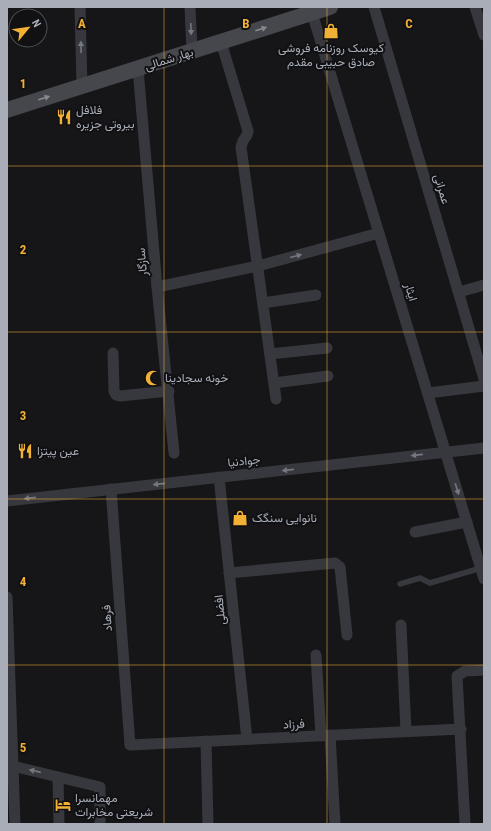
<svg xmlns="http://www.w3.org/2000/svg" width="491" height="831" font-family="'Roboto Condensed',Vazirmatn,sans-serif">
<rect width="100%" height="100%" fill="#161618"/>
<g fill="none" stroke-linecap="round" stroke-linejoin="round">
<path stroke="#37383d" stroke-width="5.5" d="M400 584 420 578 430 583 481 568"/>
<g stroke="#37383d" stroke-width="11">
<path d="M80 7 82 86"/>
<path d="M190 7 192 51"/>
<path d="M374 7 484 379"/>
<path d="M475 7 484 35"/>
<path d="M312 13 484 579"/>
<path d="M221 42 248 131 247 135 243 141 241 147 276 399"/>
<path d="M138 69 157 287 174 453"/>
<path d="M157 287 258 266 379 233"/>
<path d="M459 292 484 285"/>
<path d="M263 303 316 295"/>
<path d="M113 353 114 391 116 395 120 396 169 391"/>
<path d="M270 354 327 348"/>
<path d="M274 383 328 376"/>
<path d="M428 393 484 386"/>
<path d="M219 477 247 739"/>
<path d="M111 489 130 745 461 729"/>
<path d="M7 501 484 448"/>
<path d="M415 532 467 522"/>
<path d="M229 573 335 563 340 567 347 635"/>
<path d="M7 597 15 824"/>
<path d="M401 625 406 731"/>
<path d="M316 655 321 736"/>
<path d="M330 735 335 824"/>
<path d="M206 741 208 824"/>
<path d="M8 765 100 787V824"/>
<path d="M58 777 59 824"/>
<path d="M465 824 457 676 465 671 484 670"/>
</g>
<path stroke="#45474d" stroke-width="16" d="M7 110 330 7"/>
</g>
<defs><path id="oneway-solid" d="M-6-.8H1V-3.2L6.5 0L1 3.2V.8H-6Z"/></defs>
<g fill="#757881">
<use href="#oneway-solid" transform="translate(191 29) rotate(88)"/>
<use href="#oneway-solid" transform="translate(81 47) rotate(-91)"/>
<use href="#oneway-solid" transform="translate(296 256) rotate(-15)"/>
<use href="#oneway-solid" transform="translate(417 455) rotate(174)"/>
<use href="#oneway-solid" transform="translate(288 470) rotate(174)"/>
<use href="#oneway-solid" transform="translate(159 484) rotate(174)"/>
<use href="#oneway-solid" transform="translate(457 489) rotate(73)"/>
<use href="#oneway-solid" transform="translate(30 498) rotate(174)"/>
<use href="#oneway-solid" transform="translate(35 771) rotate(-167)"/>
</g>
<g fill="#858993">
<use href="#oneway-solid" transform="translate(261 29) rotate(-18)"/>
<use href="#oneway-solid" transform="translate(44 98) rotate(-18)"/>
</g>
<path fill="none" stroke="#f2b134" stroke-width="1" stroke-opacity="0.55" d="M164 7V824M327 7V824M7 166H484M7 332H484M7 499H484M7 665H484"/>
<defs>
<symbol id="shop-bare" viewBox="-9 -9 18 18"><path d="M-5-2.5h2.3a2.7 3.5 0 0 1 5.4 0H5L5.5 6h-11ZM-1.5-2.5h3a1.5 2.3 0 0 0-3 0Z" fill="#f2b134" stroke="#111113" stroke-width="2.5" paint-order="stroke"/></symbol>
<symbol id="restaurant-bare" viewBox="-9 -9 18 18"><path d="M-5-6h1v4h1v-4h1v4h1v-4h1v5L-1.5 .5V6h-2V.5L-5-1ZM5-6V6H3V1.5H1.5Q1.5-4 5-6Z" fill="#f2b134" stroke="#111113" stroke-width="2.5" paint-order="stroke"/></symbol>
<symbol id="mosque-bare" viewBox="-9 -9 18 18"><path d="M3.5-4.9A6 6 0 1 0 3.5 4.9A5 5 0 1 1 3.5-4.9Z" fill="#f2b134" stroke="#111113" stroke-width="2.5" paint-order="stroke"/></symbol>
<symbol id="hotel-bare" viewBox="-9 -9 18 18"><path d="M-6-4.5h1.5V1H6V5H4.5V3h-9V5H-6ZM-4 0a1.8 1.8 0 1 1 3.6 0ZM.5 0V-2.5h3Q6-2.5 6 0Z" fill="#f2b134" stroke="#111113" stroke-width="2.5" paint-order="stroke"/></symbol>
</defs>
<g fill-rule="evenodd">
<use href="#shop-bare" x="320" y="20" width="22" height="22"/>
<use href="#restaurant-bare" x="53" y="106" width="22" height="22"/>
<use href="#mosque-bare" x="142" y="367" width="22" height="22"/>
<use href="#restaurant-bare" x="14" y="440" width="22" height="22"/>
<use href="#shop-bare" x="229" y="507" width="22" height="22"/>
<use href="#hotel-bare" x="52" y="794" width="22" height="22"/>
</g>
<g text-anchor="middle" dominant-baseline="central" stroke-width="4" stroke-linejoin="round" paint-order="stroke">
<g font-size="12" fill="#a8adb8" stroke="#111113" text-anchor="start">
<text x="331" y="48" text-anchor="middle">کیوسک روزنامه فروشی<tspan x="331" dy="14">صادق حبیبی مقدم</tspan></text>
<text x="76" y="110">فلافل<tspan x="76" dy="14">بیروتی جزیره</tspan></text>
<text x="165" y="378">خونه سجادینا</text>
<text x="37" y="451">عین پیتزا</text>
<text x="252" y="518">نانوایی سنگک</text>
<text x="75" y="798">مهمانسرا<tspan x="75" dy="14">شریعتی مخابرات</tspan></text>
</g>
<g font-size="12" fill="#a8adb8" stroke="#111113">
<text transform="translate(169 59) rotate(-18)">بهار شمالی</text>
<text transform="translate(442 189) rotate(73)">عمرانی</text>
<text transform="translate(142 262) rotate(-95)">سازگار</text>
<text transform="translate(411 292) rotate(73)">ایثار</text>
<text transform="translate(244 461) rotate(-6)">جوادنیا</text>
<text transform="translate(220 610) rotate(-96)">افضلی</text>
<text transform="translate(107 618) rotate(-94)">فرهاد</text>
<text transform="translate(294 724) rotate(-3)">فرزاد</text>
</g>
</g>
<g font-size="13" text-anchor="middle" font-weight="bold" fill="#f2b134" stroke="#111113" stroke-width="4" stroke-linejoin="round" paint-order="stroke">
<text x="82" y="28">A</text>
<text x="246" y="28">B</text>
<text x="409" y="28">C</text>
<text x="23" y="88">1</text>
<text x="23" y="254">2</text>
<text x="23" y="420">3</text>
<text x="23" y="586">4</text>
<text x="23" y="752">5</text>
</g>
<rect width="491" height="831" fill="none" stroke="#a8adb8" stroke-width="16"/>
<g transform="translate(28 28) rotate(61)"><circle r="19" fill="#111113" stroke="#4d4f55"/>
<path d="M0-3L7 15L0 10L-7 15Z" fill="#f2b134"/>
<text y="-6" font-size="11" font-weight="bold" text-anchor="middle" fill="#a8adb8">N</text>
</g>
</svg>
